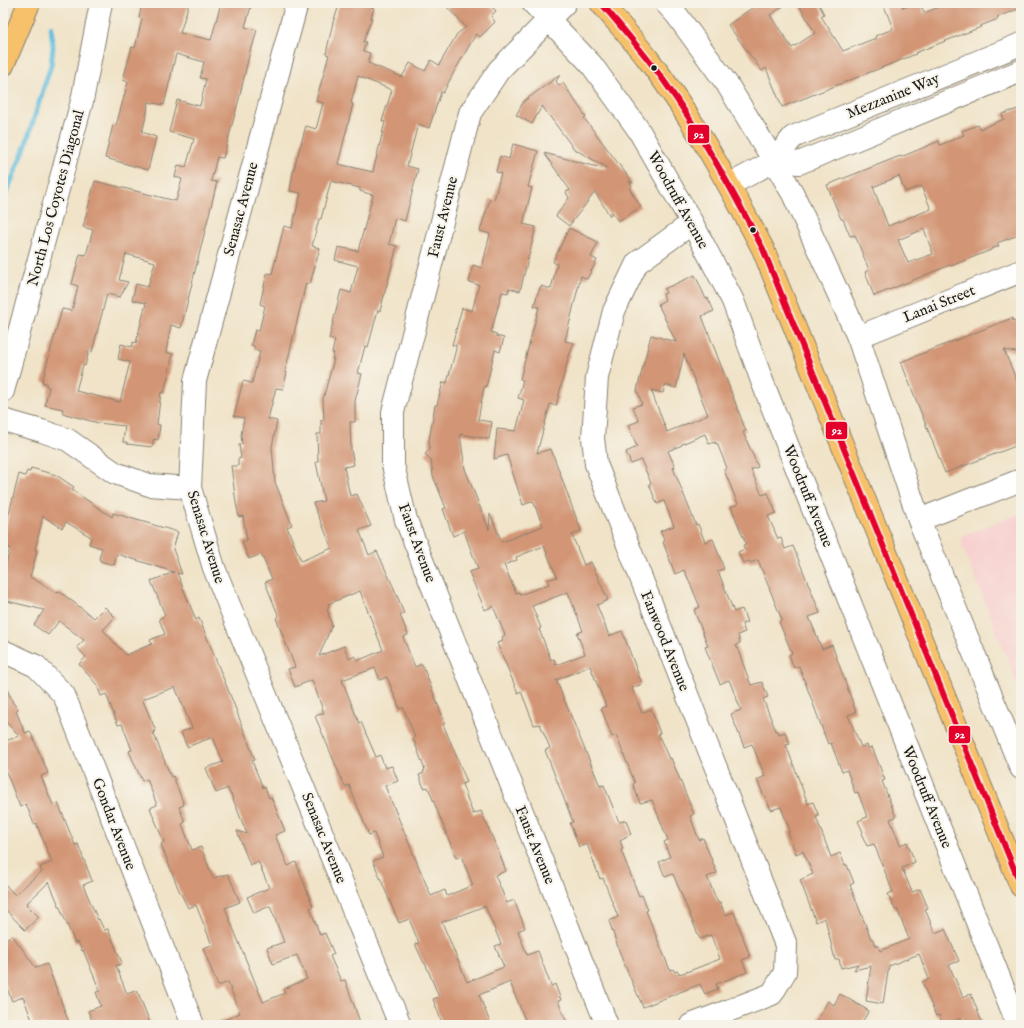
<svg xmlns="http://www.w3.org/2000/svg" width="1024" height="1028" font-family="'IM FELL English',serif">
<rect width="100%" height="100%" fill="#f7f3e8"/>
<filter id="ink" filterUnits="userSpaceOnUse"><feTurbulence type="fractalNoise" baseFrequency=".025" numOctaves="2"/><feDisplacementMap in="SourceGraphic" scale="8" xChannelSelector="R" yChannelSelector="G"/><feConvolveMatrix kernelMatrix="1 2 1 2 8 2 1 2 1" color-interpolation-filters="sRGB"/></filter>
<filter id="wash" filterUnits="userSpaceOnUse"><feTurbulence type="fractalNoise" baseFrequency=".012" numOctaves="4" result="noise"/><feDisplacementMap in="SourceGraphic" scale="16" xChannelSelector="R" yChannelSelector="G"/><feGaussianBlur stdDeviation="0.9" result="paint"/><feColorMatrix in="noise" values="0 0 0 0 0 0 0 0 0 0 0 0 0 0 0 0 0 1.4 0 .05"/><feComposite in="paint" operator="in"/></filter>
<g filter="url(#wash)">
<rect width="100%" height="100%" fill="#f0e3c8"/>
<path fill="#f7d0cf" d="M1021 513V693L962 545V536Z"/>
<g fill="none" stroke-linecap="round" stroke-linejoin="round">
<path stroke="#5dbcdc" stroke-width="5" d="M3 200 23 153 51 65 53 46 51 27"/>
</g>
<g id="blocks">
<g fill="#d29575" fill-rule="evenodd">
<path d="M142 3H189L180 33 211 40 221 3H252L245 27 257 30 252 48 251 47 239 99 223 158 217 157 211 181 217 182 181 328 171 325 166 352 173 354 164 393 161 392 157 424 160 425 158 440 154 439 152 447 127 444V442H123L125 426 98 423 62 413 63 409 45 405 49 387 46 386V383L42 382 62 309 72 311 78 286 72 284 80 254 86 255 93 230 83 227 95 181 176 201 182 179 175 177 178 165 186 167 194 139 169 132 177 100 200 106 206 79 200 78 204 62 176 54 164 105 148 102 147 113 142 132 156 137 148 170 105 158 113 125 116 126 128 82 123 80 132 47 135 48 142 19 139 18ZM126 254 155 262 148 287 136 284 132 300 146 303 136 343 133 342 132 347 121 344 118 359 130 362 120 402 76 391 83 365 85 366 89 351 92 352 107 294 120 297 128 282 119 280Z"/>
<path d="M340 3H373L371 7 374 8 371 18H372L363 42H366L363 51 370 53 368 63 402 77 410 63 425 71 431 60 439 65 457 34 466 27 443 3H488L496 11 491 16 495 22 480 37 476 34 454 72 443 93 441 92 429 128 418 124 407 166 418 169 405 221 395 218 389 244 397 246 380 311 378 310 368 347 365 346 358 373 362 374 355 401V422H350L351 450 354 465 344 467 350 496 357 494 371 526 359 530 369 555 377 551 397 595 404 614 400 615 408 635 403 637 415 667 422 664 445 723 443 724 467 782 462 784 473 814 481 811 500 855 506 871 495 875 507 903 514 900 525 928 518 931 527 955 538 951 551 986 555 984 561 1000 558 1001 568 1025H527L510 982 479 995 491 1025H443L433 999 439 997 425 963H424L415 944 419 943 409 919 399 923 373 861 383 857 374 833 369 835 349 785 345 787 315 716 324 713 312 680 295 687 288 669 295 667 276 618 279 617 265 582 272 579 261 554 249 559 242 542 247 540 243 516 239 517 236 503 231 466H238V459L241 458 239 445 242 444 241 435 244 418 234 416 243 381 252 383 260 351 254 349V346L251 345 255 330 259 331 265 306 260 304 267 273 272 274 284 226 292 228 301 193 290 191 293 172 306 126 316 129 323 103 316 101 329 55 326 54 333 22ZM358 76 392 90 382 121 385 122 373 172 338 164 353 104 351 103ZM331 181 360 188V191L373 195 358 251 338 247 335 260 358 266 351 293 341 290 329 339 335 340 332 353H334L332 359H334L323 399 324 420H321V434H317L318 461 316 462 324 501 313 503 332 548 301 561 287 527 292 525 275 482 272 447 277 421 268 419 276 388 283 389 287 372H285L306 283 310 284 320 248 312 246 319 219H321ZM360 591 383 650 357 661 355 656 349 659 344 646 319 656 332 625 327 609 329 608 328 604ZM375 668 380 680 387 677 400 709 403 707 415 737 413 738 425 770 423 771 424 773 419 775 424 788 428 787 456 858 461 856 473 885 447 896 445 890 431 896 385 786 398 781 392 766 385 768 380 755 376 757 361 722 359 723 342 680ZM485 906 501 944 495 946 504 967 467 982 442 922Z"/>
<path d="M759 3H788L770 15 792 48 815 33 798 3H818L824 14 821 16 843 51 876 38 875 36 893 29 883 3H901L903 8 916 3H920L924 13 949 3H1021V8L997 17 998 19 980 26 981 27 915 53 916 54 782 107 766 68 762 71 728 25Z"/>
<path d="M560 75 556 81 559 86 563 83 586 117 584 118 633 183 629 181 632 186 629 188 641 207 618 221 612 212 610 216 595 192 569 226 556 216 569 198 566 192 570 190 544 153 605 169 606 167 574 149 542 106 532 124 516 115 524 101Z"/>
<path d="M1021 108V234L997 243 999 246 991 249V250L951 266 950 265 874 296 865 272 869 270 855 235 850 236 843 219H841L827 185 900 156 901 157 939 141 940 145 964 135 962 131 978 125 980 129 1004 119 1002 114ZM899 176 905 192 921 186 931 209 888 226 873 187ZM924 229 933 254 908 263 898 240Z"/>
<path d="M513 144 538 151 528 187 532 188 523 224 536 227 520 291 509 288 508 293 502 292 491 332 496 334V336L504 338 500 352 495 350 486 387H484L478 420 492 422 489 439 460 434 465 469 489 530 490 514 502 542 543 526 533 501 523 505 507 455 494 459 497 429 516 431 524 400 518 398 523 380 520 379 539 307 534 306 538 293 541 286 551 289 557 264 553 262 569 228 598 242 591 257 597 260 587 279 581 276 565 341 574 343 568 359 556 406 550 404 537 453 551 449 581 531 572 535 584 565 591 562 608 600 597 605 609 636 622 631 642 684 632 688 642 713 651 709 660 733 658 734 669 759 671 758 694 814 690 816 699 840 703 838 717 873 707 877 718 903 720 902 725 915 734 912 750 957 742 960 747 972 716 984 718 989 705 994 700 984 643 1007 622 959 609 921 618 917 603 878 600 879 587 844 579 847 570 823 573 822 545 750 550 748 540 724 534 725 521 691 518 693 497 643 503 641 502 637 505 635 493 606 485 610 469 572 478 569 464 531 453 536 443 509 446 508 433 476 431 460 425 454 430 449 429 441 435 405H437L443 382 447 383 456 349V345H452L462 308 472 311 479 285 469 282 473 265 482 268 490 234 480 231 490 199 494 200 501 173 496 172 500 156 509 159ZM544 546 557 577 547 580 549 584 520 595 519 592 516 593 504 565 517 560 516 557ZM568 592 583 631 577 633 585 654 556 665 554 659 551 660 539 629 541 628 532 606ZM590 666 606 706 601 708 612 737 616 735 635 783 633 784 640 803 652 800 668 840 664 842 670 857 659 862 665 877 673 874 700 939 711 935 720 959 689 971 679 974 678 971 675 972 673 969 670 970 646 911 648 910 642 895 639 896 621 850 623 849 620 840 631 834 626 820 620 822 618 820 604 785 600 786 556 680Z"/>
<path d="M695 275 706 299 708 298 714 311 702 316 746 431 743 432 758 467 751 470 762 495 768 493 776 513 768 516 778 539 781 538 785 549 793 546 820 613 809 617 822 649 832 645 856 712 848 715 861 747 867 745 868 748 872 747 885 780 882 781 896 817 890 819 900 845 907 842 915 862 902 868 912 892 920 889 928 908 925 909 935 933 945 929 959 961 949 965 963 997 971 994 983 1025H965L962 1018 943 1025 939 1015 936 1016 922 982 929 979 919 954 889 966 883 1004 866 1001 871 966 854 970 858 964 841 968 839 959 835 960 825 918 816 922 800 880 813 874 803 851 796 854 788 832 790 831 781 807 771 810 765 796H764L757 780 765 776 752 744 744 747 731 714 741 710 729 680 720 684 705 647 708 646 694 610 700 607 687 576 684 570 675 574 663 542 665 541 660 531 674 526 664 501 657 504 649 484 651 483 641 460 631 464 626 452 637 447 628 425 639 421 633 407 642 404 637 390 651 335 676 342 658 304 665 300 663 294 666 293 664 289ZM684 354 708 415 667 432 651 390 663 393 665 385 676 388ZM705 434 709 444 715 442V444L717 443 727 468 724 470 738 504 731 507 746 544 743 545 745 549 738 552 743 563 749 561 750 563 758 560 782 620 779 622 792 653 789 655 794 668 799 666 828 744 831 743 842 772 847 770 855 793 858 792 867 817 858 821 863 832 861 833 867 846 874 844 893 892 888 894 895 910 897 909 909 939 880 951 878 946H875L873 939H871L850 885 854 883 847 865H845L840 853 831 857 816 817 819 816 813 802 808 804 786 745 790 744 785 732 779 734 778 731H776L763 699 768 697 762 682 751 685 736 645 740 643 738 635 745 632 742 624 747 622 742 609 734 612 718 571 724 569 713 539 705 542 698 524 696 525 673 468 675 467 668 451 682 445V444Z"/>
<path d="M1012 318 1013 321 1021 318V353L1004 350 1021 391V444L945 473 901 362Z"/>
<path d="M31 468 56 475 74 487 72 490 112 517 113 513 178 532 173 549 182 574 177 573 196 620 199 618 235 707 255 760 252 761 263 788 265 787 269 798 271 797 285 831 275 835 288 866 296 862 313 907 310 908 320 935 325 933 334 954 330 956 341 981 345 980 361 1025H213L240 1013 228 982 218 986 203 948 212 945 196 905 188 908 178 888 161 844 164 842 150 808 157 805 147 779 142 781 129 751 132 750 122 724 118 725 106 694 101 696 97 685 79 664 86 657 77 647 84 640 59 621 48 635 34 625 44 610 3 600V575L10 548 3 547V537L19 474 25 476 27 471 30 472ZM43 516 62 528 66 522 91 537 89 544 102 548 99 559H100V561L114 565 117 554 174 572 151 581 165 615 159 619 165 634 150 640 152 644 126 655 103 630 115 617 105 607 94 618 59 591 57 593 30 577 37 551 35 550ZM175 687 192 728 181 732 187 747 213 737 223 762 206 768 216 793 228 788 230 794H231L247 834 237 831 250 865 257 862 259 863 269 888 247 897 254 913 270 906 284 942 267 948 273 964 297 955 307 979 283 989 285 993 263 1002 225 908 240 902 228 874 213 878 201 847 192 850 182 824 185 822 179 807 184 805 173 776 171 777 153 732 156 731 143 701V699Z"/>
<path d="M3 680 13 703 18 709 16 711 25 733 30 731 48 773 41 776 53 805 58 803 75 845 78 844 92 881 83 885 98 920 99 919 104 930 108 929 122 963 116 966 127 994 137 990 151 1025H94L88 1011 101 1006 96 992 100 991 83 950 82 951 78 942 75 943 49 882 26 904 39 917 25 930 3 907V882L15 895 37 875 42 872 40 867 52 862 36 823 34 824 26 804 20 807 3 764V742L19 736 6 722 3 724Z"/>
<path d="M12 935 36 968 47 964 70 1025H34L23 997 12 1001 3 978V941Z"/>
<path d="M840 994 869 1011 860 1025H826L817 1020 828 1001 834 1005Z"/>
</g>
</g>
</g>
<g filter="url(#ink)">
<use href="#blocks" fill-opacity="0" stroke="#868072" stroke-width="1"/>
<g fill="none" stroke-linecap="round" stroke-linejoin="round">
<defs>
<g id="minor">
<path d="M297 3 195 381 190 488 214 568 400 1025"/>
<path d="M533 3 591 64 638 129 692 223 733 301 762 381 1018 1025"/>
<path d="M565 3 499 70 470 113 393 412V465L406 520 607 1025"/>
<path d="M666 3 676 14 727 84 774 161 793 194 858 337 919 520 1021 768"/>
<path d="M774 161 799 163 1021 71"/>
<path d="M729 185 774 161 793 137 1021 44"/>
<path d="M858 337 1021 271"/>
<path d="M3 391 82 101 101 3"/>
<path d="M3 420 42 431 68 440 115 473 149 485 190 488"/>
<path d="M919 520 1021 480"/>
<path d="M3 651 36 666 64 695 193 1025"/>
<path d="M691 1025 772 994 785 972 786 945 596 464 593 438 597 377 614 311 637 263 692 223"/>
</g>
<g id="major">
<path d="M601 3C617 22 633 40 648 59 693 118 729 184 763 249L1021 886"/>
<path d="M3 65 29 3"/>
</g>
</defs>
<use href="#minor" stroke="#868072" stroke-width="24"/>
<use href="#major" stroke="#868072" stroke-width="24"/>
<use href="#minor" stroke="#fff" stroke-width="22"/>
<use href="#major" stroke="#f6c16b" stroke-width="22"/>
<defs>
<path id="bus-1" d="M601 3C623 29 645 54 664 81 702 134 733 192 763 249L1021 886"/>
</defs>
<use href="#bus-1" stroke="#f7f3e8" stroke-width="9"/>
<use href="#bus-1" stroke="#e4002b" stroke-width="6"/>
</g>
</g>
<g fill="#1c1c1c" stroke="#f7f3e8" stroke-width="1.5">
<circle cx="654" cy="68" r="3.5"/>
<circle cx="753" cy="230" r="3.5"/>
</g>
<g text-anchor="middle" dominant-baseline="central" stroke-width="4" stroke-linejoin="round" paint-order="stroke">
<g font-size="15" fill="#1c1c1c" stroke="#f7f3e8">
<text transform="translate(893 96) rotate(-22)">Mezzanine Way</text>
<text transform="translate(56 198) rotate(-75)">North Los Coyotes Diagonal</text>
<text transform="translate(678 200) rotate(61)">Woodruff Avenue</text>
<text transform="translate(241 209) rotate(-75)">Senasac Avenue</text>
<text transform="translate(443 217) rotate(-76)">Faust Avenue</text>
<text transform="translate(939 304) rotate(-22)">Lanai Street</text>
<text transform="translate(808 496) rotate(68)">Woodruff Avenue</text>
<text transform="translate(206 537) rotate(73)">Senasac Avenue</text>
<text transform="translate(417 543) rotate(70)">Faust Avenue</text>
<text transform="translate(665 641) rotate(68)">Fanwood Avenue</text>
<text transform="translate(927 797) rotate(68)">Woodruff Avenue</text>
<text transform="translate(114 824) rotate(69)">Gondar Avenue</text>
<text transform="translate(324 838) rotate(68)">Senasac Avenue</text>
<text transform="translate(535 845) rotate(68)">Faust Avenue</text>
</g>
</g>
<g stroke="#f7f3e8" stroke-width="1.5">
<rect x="687" y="124" width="23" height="20" rx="4" fill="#e4002b"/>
<rect x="825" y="421" width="23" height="19" rx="4" fill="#e4002b"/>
<rect x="948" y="725" width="23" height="19" rx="4" fill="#e4002b"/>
</g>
<g font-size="11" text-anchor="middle" font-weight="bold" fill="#fff">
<text x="699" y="138">92</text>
<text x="837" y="434">92</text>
<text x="960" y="738">92</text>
</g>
<rect width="1024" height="1028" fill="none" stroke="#f7f3e8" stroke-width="16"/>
</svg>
